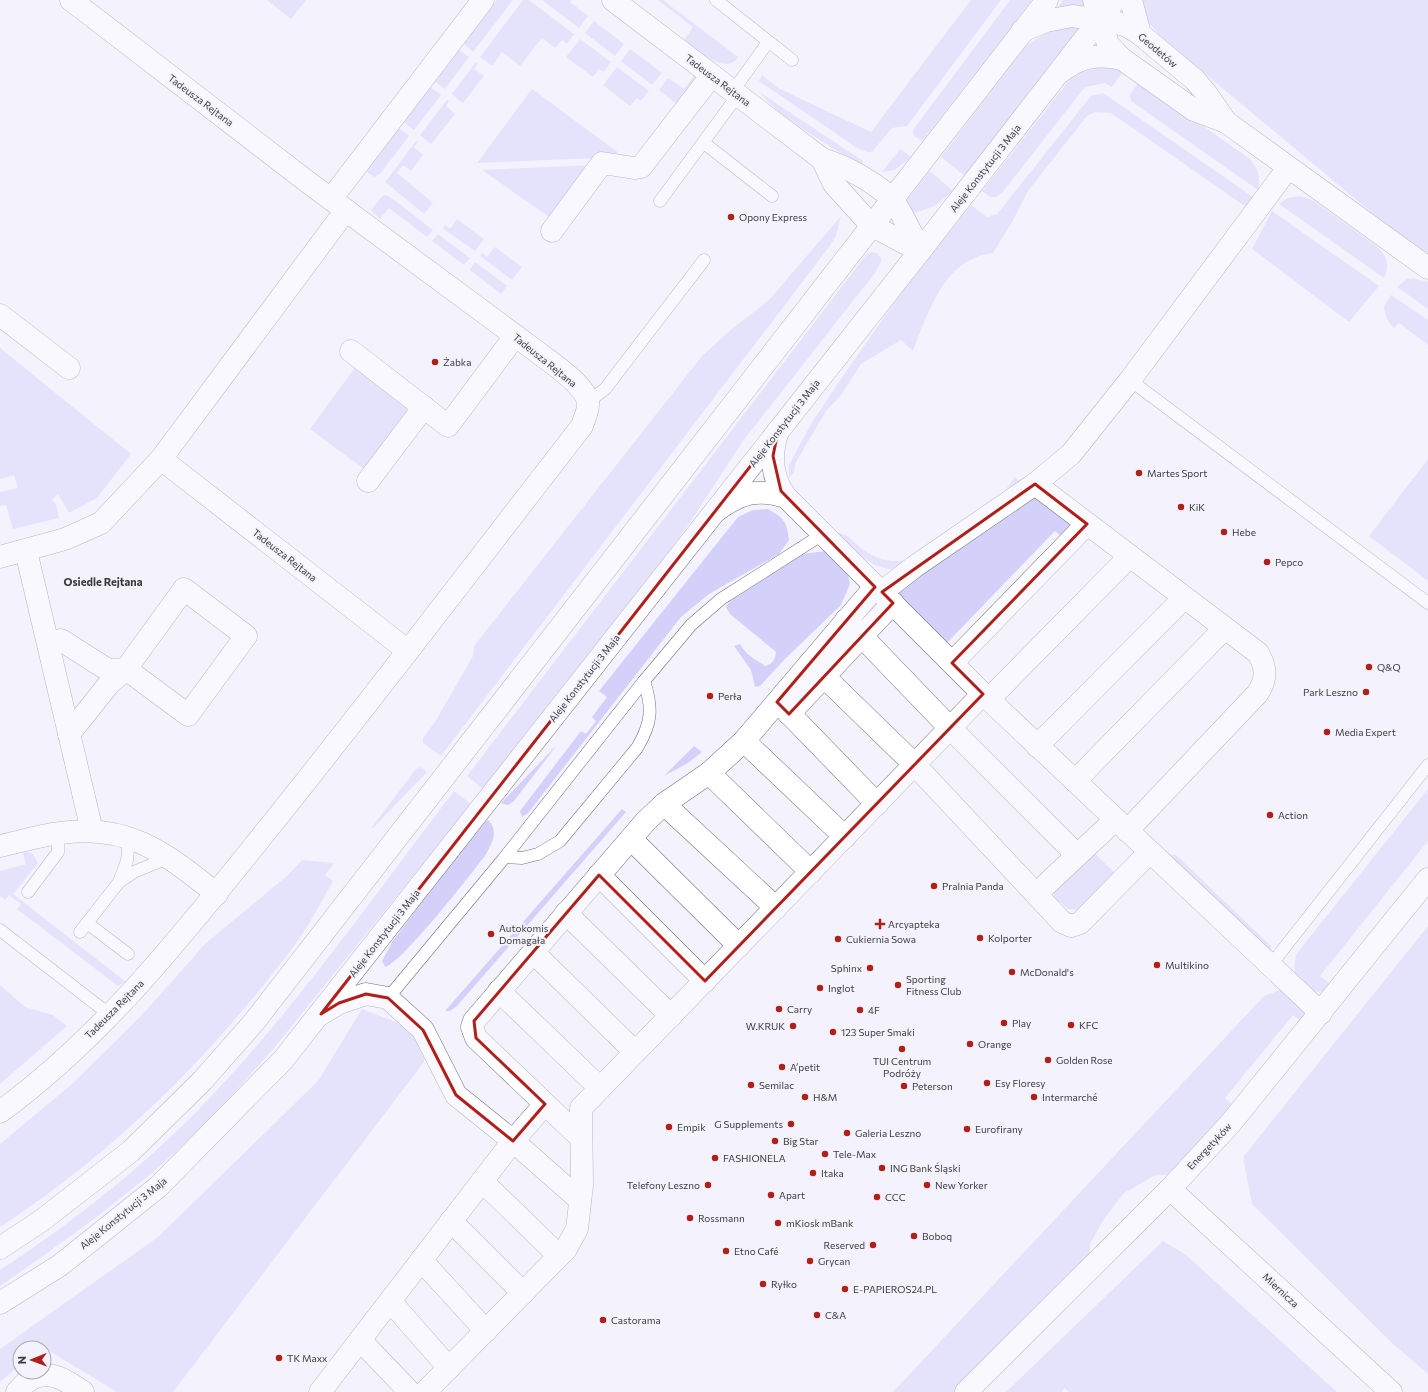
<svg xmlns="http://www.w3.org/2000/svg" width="1428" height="1392" font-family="Commissioner,sans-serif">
<rect width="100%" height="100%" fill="#f4f3fd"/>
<g fill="#d3d0f9">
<path d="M267 0H306L291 19Z"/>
<path d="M497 0H513L473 52 464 44Z"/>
<path d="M523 0H529L574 34 567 44 562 40 555 48 542 38 520 66 502 52 492 66 480 57Z"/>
<path d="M542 0H571L570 2 588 16 579 28Z"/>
<path d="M658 0H663L738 57C727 77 694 48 684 40L693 27Z"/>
<path d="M971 0H1001L907 126 892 128 872 152H867L857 148 759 81 762 75 778 88 871 132Z"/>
<path d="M1010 0H1032L922 141 913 135V130Z"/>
<path d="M1063 0H1084L1085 6 1057 8Z"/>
<path d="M1142 0H1428V253L1377 217 1161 37 1149 23Z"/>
<path d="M594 21 624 44 615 56 585 33Z"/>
<path d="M1084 24 965 176 941 157 1027 45 1052 29Z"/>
<path d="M580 39 611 62 604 72 599 69 593 77 566 57Z"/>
<path d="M630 49 662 73 652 85 621 61Z"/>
<path d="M459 50 469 57 445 89 435 82Z"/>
<path d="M476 62 478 64 474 69 484 76 463 103 452 94Z"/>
<path d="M617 67 649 91 641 101 637 98 630 106 603 85Z"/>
<path d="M1107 67 1124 70 1112 87 1105 83 1085 87 1002 193 996 197H990L982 191 1071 78C1084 70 1093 68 1107 67Z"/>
<path d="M694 76 701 81 681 107 659 90 668 78 684 89Z"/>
<path d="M1139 81 1250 159C1258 168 1261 177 1258 190L1131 101 1130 95Z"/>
<path d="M430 87 441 95 414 130 404 122Z"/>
<path d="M532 89 619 153 597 158 477 163Z"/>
<path d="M761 93 863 161 862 166C842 154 770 111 761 93Z"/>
<path d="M1103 93 1253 197 1246 207 1111 113 1095 112 1087 116 1028 191 1012 222 993 253C987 254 981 255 975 258 941 270 925 320 913 351L901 340 861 364 842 394 826 411 795 464 794 472 789 478V465L811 424 845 373 901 293 971 205 987 217 997 214 1091 96Z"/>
<path d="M447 100 449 101 446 106 455 114 431 144 420 135Z"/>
<path d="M399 128 409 136 380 174 374 177 367 172 368 169Z"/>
<path d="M416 141 418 142 414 147 423 155 411 171 403 165 397 173 433 203 424 214 386 183V181Z"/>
<path d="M900 149 911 157 895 170 882 172Z"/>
<path d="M594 165 552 219 482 170Z"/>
<path d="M930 171 953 191 935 206 911 214 904 203Z"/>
<path d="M383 195 389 196 433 230 427 237 389 208 380 219 371 210Z"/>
<path d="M1301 196 1314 201 1379 248C1387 257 1390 266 1384 278L1279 204 1287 198Z"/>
<path d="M1272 211 1379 286 1349 322 1252 249Z"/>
<path d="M841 216 836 236 829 247 441 756 423 743V738L435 722 473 656 474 646 702 356 733 328 769 300Z"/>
<path d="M457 219 484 239 475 251 442 228 445 225 450 229Z"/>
<path d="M438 234 470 258 464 265 432 241Z"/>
<path d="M495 247 522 267 512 280 480 256 482 253 487 257Z"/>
<path d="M871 252 877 253 882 260 875 273 743 441 691 521 662 561 483 789 467 776 866 255Z"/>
<path d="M475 262 507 286 501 294 470 270Z"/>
<path d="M1413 278 1428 282V309L1397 287 1407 279Z"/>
<path d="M1391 295 1428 320V345L1399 323 1394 328C1387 321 1385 316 1384 306Z"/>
<path d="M0 348 131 454 97 498 69 513 58 494 52 500 56 504 59 518 13 529 6 505 0 506V492L18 488 14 475 0 479Z"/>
<path d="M359 362 405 398 407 410 364 469 310 429Z"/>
<path d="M1428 459V581L1369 536Z"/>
<path d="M1015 477 1021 483 1035 484 1087 524 1069 543 1055 531 940 650 882 592 897 570C868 568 857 551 836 532 851 535 853 543 865 551 884 563 897 563 918 557L1003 493Z"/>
<path d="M768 509C784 518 787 522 789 540L779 554 709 594 681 617 528 813 522 817 520 811 581 731 586 734 596 721 592 717 607 697 599 691 738 517 753 510Z"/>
<path d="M826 551 847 570 850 584 841 605 785 659 760 686 755 687 751 670 734 646 740 644C746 655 756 660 766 666 773 663 775 660 776 652L730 614 726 607 729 602 802 554Z"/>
<path d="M557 745 514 801 508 805 501 803Z"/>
<path d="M694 746 702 752 688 763 664 776Z"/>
<path d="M421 767 427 772 373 828 372 827 416 769Z"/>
<path d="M1428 789V841L1320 976 1335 988C1308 1000 1287 981 1297 953Z"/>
<path d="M454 791 471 804 274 1048C235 1092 194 1138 148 1176 101 1215 51 1251 0 1286V1270C73 1222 143 1167 204 1104 296 1008 373 897 454 791Z"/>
<path d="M622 809 626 812 457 1006 450 1011H445Z"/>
<path d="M488 820C500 831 491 845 485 856 470 875 402 963 385 967L382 961 392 942 477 828Z"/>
<path d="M22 850 33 854 38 863 13 894 126 982 118 986 17 909 21 904 9 895 5 900 0 896V871L26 864Z"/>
<path d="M1092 851 1115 873 1078 910 1068 909 1054 897V892Z"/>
<path d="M1172 855H1176L1271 946V952L1170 856Z"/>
<path d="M302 860 334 863 325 875 333 881C321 902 310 924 296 943 214 1054 115 1152 0 1227V1144L72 1084 141 1016 206 943 288 875Z"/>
<path d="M1428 926V1374L1392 1343 1252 1204 1243 1157Z"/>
<path d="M0 985 25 1007 53 1015 67 1026 0 1084Z"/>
<path d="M1280 990 1289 991 1306 1010V1025L1293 1015 1225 1098 1232 1104 1173 1174 1154 1176 1124 1193 1104 1219 1090 1244V1256L969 1392H893L1264 996Z"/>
<path d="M362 1009 398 1023 424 1042V1062L173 1392H117L44 1348H20V1365L0 1382V1349L158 1237 318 1081Z"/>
<path d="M1163 1241 1185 1254 1337 1392H1069L1064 1388 1062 1392H1006Z"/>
</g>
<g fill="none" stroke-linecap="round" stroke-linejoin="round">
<defs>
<g id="service">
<path d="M716 0 792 60"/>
<path d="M733 91 768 42"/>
<path d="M704 143 772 196"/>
<path d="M660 201 738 95"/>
<path d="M1130 380 1428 603"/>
<path d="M588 402 605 389 704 260"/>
<path d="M505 857 522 858 538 854 560 841 637 748C652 723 653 708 644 681"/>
<path d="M119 882 134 872 170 857"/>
<path d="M28 892 58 852V833"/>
<path d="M87 923 128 954"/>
<path d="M0 930 110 1015"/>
<path d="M80 932 119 882 127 861 129 837"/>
<path d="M1270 966 1428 765"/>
<path d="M388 998 505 857 644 681 691 625 721 599 823 534"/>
</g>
<g id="minor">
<path d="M613 0 822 159C845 166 875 182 892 199 900 208 914 239 920 251"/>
<path d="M822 159 834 184 871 225 920 251"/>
<path d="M331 199 483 0"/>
<path d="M552 231 602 163 634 168 641 167 712 75"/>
<path d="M0 315 69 368"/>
<path d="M351 351 448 426 515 336"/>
<path d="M778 431C770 454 771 477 786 497L983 694 1321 1013"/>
<path d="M161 459 408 651"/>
<path d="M368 481 424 407"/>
<path d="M1035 484 1258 653C1267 668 1267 680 1257 694L1127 831"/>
<path d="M717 510C741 493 757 488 786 497"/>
<path d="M26 551 92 831"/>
<path d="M0 557 65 539 101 523 161 459 346 210"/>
<path d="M882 592 914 567 1035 484 1071 454 1130 380 1288 168"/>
<path d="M846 620 950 728 1077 855"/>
<path d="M49 645 61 640 108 670 126 669 188 715 246 636 184 589 126 669 109 684 69 734"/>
<path d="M810 663 915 765 1062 922 1071 926 1080 923 1150 852"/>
<path d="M952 663 1087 524"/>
<path d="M989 699 1130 556"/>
<path d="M779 703 877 804"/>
<path d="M789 714 893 603"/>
<path d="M744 741 845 837"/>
<path d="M1037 746 1184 598"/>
<path d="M709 773 811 872"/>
<path d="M1075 781 1225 628"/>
<path d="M664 804 776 908"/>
<path d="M631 839 739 946"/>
<path d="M0 846C20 842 40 835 60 833 130 823 166 854 217 894"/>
<path d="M599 875 705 981"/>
<path d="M1036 894 1115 820"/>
<path d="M566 913 671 1016"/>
<path d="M533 952 635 1052"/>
<path d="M499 991 600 1088"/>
<path d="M321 1014 339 1003 366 994 388 998 423 1030 456 1095 513 1141 580 1200"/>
<path d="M0 1112C105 1035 186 931 267 830 374 697 477 561 582 426 584 419 589 410 588 402 585 385 553 364 540 354L309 183 71 0"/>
<path d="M581 1138 476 1038 472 1027 474 1021 646 821 664 804 709 773 744 741 875 587"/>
<path d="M482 1181 559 1256"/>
<path d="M1170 1189 1391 1392"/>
<path d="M451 1221 523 1293"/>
<path d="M421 1260 486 1331"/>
<path d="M390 1301 449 1368"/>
<path d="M360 1340 410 1392"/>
<path d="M17 1392C39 1364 59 1375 83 1392"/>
<path d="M320 1392 513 1141 545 1104"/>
<path d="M425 1392 566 1249 577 1229 582 1185 581 1108 983 694"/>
<path d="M966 1392 1170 1189 1230 1124 1428 879"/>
</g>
<g id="tertiary">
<path d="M1094 0 1108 44 1122 59 1194 110 1226 122 1428 268"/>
<path d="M1131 0 1140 34"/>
<path d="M1022 31 1046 21 1072 16 1115 22 1127 26 1140 34 1195 80 1206 93 1226 122"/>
<path d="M1059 73C1079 57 1097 53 1122 59"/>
</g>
<g id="secondary">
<path d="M0 1248 41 1221 131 1151 203 1080 254 1022 1047 0"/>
<path d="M0 1303 59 1266 158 1187 283 1060 920 251 1115 0"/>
</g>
</defs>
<use href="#service" stroke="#72717a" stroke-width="13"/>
<use href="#minor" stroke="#72717a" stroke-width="23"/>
<use href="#tertiary" stroke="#72717a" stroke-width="23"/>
<use href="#secondary" stroke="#72717a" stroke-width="23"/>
<use href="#service" stroke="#fff" stroke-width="12"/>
<use href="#minor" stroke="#fff" stroke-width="22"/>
<use href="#tertiary" stroke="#fff" stroke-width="22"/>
<use href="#secondary" stroke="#fff" stroke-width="22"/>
</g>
<path d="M0 0H1428V1392H0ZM778 431 773 456 781 491 875 587 777 702 789 714 893 603 882 592 1035 484 1087 524 952 663 983 694 705 981 599 875 474 1021 476 1038 545 1104 513 1141 456 1095 423 1030 388 998 366 994 339 1003 321 1014Z" fill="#f4f3fd" fill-opacity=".55" fill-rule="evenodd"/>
<path fill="none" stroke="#b0201b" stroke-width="3" stroke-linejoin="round" d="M778 431 773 456 781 491 875 587 777 702 789 714 893 603 882 592 1035 484 1087 524 952 663 983 694 705 981 599 875 474 1021 476 1038 545 1104 513 1141 456 1095 423 1030 388 998 366 994 339 1003 321 1014Z"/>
<g fill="#b0201b" stroke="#f4f3fd" stroke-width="1.5">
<circle cx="731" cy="217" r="4"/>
<circle cx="435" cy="362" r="4"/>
<circle cx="1139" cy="473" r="4"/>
<circle cx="1181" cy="507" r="4"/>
<circle cx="1224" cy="532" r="4"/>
<circle cx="1267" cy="562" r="4"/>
<circle cx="1369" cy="667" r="4"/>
<circle cx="1366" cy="692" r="4"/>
<circle cx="710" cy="696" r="4"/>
<circle cx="1327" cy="732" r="4"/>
<circle cx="1270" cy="815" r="4"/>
<circle cx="934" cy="886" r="4"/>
<path d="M878 918h4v4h4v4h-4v4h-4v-4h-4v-4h4z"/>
<circle cx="491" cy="934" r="4"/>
<circle cx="980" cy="938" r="4"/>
<circle cx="838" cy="939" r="4"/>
<circle cx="1157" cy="965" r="4"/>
<circle cx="870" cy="968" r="4"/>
<circle cx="1012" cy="972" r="4"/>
<circle cx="898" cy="985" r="4"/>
<circle cx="820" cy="988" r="4"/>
<circle cx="779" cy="1009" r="4"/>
<circle cx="860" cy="1010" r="4"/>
<circle cx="1004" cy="1023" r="4"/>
<circle cx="1071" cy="1025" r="4"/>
<circle cx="793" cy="1026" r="4"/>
<circle cx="833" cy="1032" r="4"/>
<circle cx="970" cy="1044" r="4"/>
<circle cx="902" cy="1049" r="4"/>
<circle cx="1048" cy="1060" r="4"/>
<circle cx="782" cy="1067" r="4"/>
<circle cx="987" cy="1083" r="4"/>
<circle cx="751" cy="1085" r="4"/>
<circle cx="904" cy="1086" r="4"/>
<circle cx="805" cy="1097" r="4"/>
<circle cx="1034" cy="1097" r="4"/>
<circle cx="791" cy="1124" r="4"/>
<circle cx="669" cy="1127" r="4"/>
<circle cx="967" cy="1129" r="4"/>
<circle cx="847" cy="1133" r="4"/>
<circle cx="775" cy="1141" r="4"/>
<circle cx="825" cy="1154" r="4"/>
<circle cx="715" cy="1158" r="4"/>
<circle cx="882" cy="1168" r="4"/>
<circle cx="813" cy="1173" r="4"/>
<circle cx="708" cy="1185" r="4"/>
<circle cx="927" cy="1185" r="4"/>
<circle cx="771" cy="1195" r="4"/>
<circle cx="877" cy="1197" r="4"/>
<circle cx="690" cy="1218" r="4"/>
<circle cx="778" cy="1223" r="4"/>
<circle cx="914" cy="1236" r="4"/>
<circle cx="873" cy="1245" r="4"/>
<circle cx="726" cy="1251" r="4"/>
<circle cx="810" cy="1261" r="4"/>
<circle cx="763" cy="1284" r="4"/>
<circle cx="845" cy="1289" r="4"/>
<circle cx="817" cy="1315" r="4"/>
<circle cx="603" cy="1320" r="4"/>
<circle cx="279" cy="1358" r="4"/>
</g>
<g text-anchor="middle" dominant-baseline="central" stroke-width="4" stroke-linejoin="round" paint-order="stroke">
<g font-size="10" fill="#3b3b3f" stroke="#f4f3fd">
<text transform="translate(1158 50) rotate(40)">Geodetów</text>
<text transform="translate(718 80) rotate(37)">Tadeusza Rejtana</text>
<text transform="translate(201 100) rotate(37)">Tadeusza Rejtana</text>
<text transform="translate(985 168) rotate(-52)">Aleje Konstytucji 3 Maja</text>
<text transform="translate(545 360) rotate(39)">Tadeusza Rejtana</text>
<text transform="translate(784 423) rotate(-52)">Aleje Konstytucji 3 Maja</text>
<text transform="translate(285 555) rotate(38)">Tadeusza Rejtana</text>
<text transform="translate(584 678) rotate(-52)">Aleje Konstytucji 3 Maja</text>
<text transform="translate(384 933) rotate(-52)">Aleje Konstytucji 3 Maja</text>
<text transform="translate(114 1009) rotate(-45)">Tadeusza Rejtana</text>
<text transform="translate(1209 1146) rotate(-47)">Energetyków</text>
<text transform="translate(123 1213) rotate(-39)">Aleje Konstytucji 3 Maja</text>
<text transform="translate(1281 1290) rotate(43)">Miernicza</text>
</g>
<g font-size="10" fill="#3b3b3f" stroke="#f4f3fd" text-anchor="start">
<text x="739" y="217">Opony Express</text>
<text x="443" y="362">Żabka</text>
<text x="1147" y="473">Martes Sport</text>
<text x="1189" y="507">KiK</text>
<text x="1232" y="532">Hebe</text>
<text x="1275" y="562">Pepco</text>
<text x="1377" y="667">Q&amp;Q</text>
<text x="1358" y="692" text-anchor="end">Park Leszno</text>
<text x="718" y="696">Perła</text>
<text x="1335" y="732">Media Expert</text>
<text x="1278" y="815">Action</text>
<text x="942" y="886">Pralnia Panda</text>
<text x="888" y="924">Arcyapteka</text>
<text x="499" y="928">Autokomis<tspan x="499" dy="12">Domagała</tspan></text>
<text x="988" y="938">Kolporter</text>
<text x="846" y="939">Cukiernia Sowa</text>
<text x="1165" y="965">Multikino</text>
<text x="862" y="968" text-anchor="end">Sphinx</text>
<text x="1020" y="972">McDonald's</text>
<text x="906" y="979">Sporting<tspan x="906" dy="12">Fitness Club</tspan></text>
<text x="828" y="988">Inglot</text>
<text x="787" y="1009">Carry</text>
<text x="868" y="1010">4F</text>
<text x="1012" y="1023">Play</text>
<text x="1079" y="1025">KFC</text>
<text x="785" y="1026" text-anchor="end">W.KRUK</text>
<text x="841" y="1032">123 Super Smaki</text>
<text x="978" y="1044">Orange</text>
<text x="1056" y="1060">Golden Rose</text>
<text x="902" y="1061" text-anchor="middle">TUI Centrum<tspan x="902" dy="12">Podróży</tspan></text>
<text x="790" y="1067">A’petit</text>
<text x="995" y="1083">Esy Floresy</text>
<text x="759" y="1085">Semilac</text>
<text x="912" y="1086">Peterson</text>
<text x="813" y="1097">H&amp;M</text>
<text x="1042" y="1097">Intermarché</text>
<text x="783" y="1124" text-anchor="end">G Supplements</text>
<text x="677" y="1127">Empik</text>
<text x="975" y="1129">Eurofirany</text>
<text x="855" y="1133">Galeria Leszno</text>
<text x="783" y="1141">Big Star</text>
<text x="833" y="1154">Tele-Max</text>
<text x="723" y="1158">FASHIONELA</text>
<text x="890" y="1168">ING Bank Śląski</text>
<text x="821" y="1173">Itaka</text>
<text x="700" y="1185" text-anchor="end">Telefony Leszno</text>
<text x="935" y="1185">New Yorker</text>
<text x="779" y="1195">Apart</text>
<text x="885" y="1197">CCC</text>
<text x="698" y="1218">Rossmann</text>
<text x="786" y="1223">mKiosk mBank</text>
<text x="922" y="1236">Boboq</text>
<text x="865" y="1245" text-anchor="end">Reserved</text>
<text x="734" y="1251">Etno Café</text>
<text x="818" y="1261">Grycan</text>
<text x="771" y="1284">Ryłko</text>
<text x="853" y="1289">E-PAPIEROS24.PL</text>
<text x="825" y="1315">C&amp;A</text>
<text x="611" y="1320">Castorama</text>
<text x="287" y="1358">TK Maxx</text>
</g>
<g font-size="11" font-weight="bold" fill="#3b3b3f" stroke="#f4f3fd">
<text x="103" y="581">Osiedle Rejtana</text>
</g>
</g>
<g transform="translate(32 1360) rotate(269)"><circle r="19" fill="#f4f3fd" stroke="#aaa9b1"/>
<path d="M0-3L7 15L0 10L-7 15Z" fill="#b0201b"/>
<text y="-6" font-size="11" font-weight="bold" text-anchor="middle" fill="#3b3b3f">N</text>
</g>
</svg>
